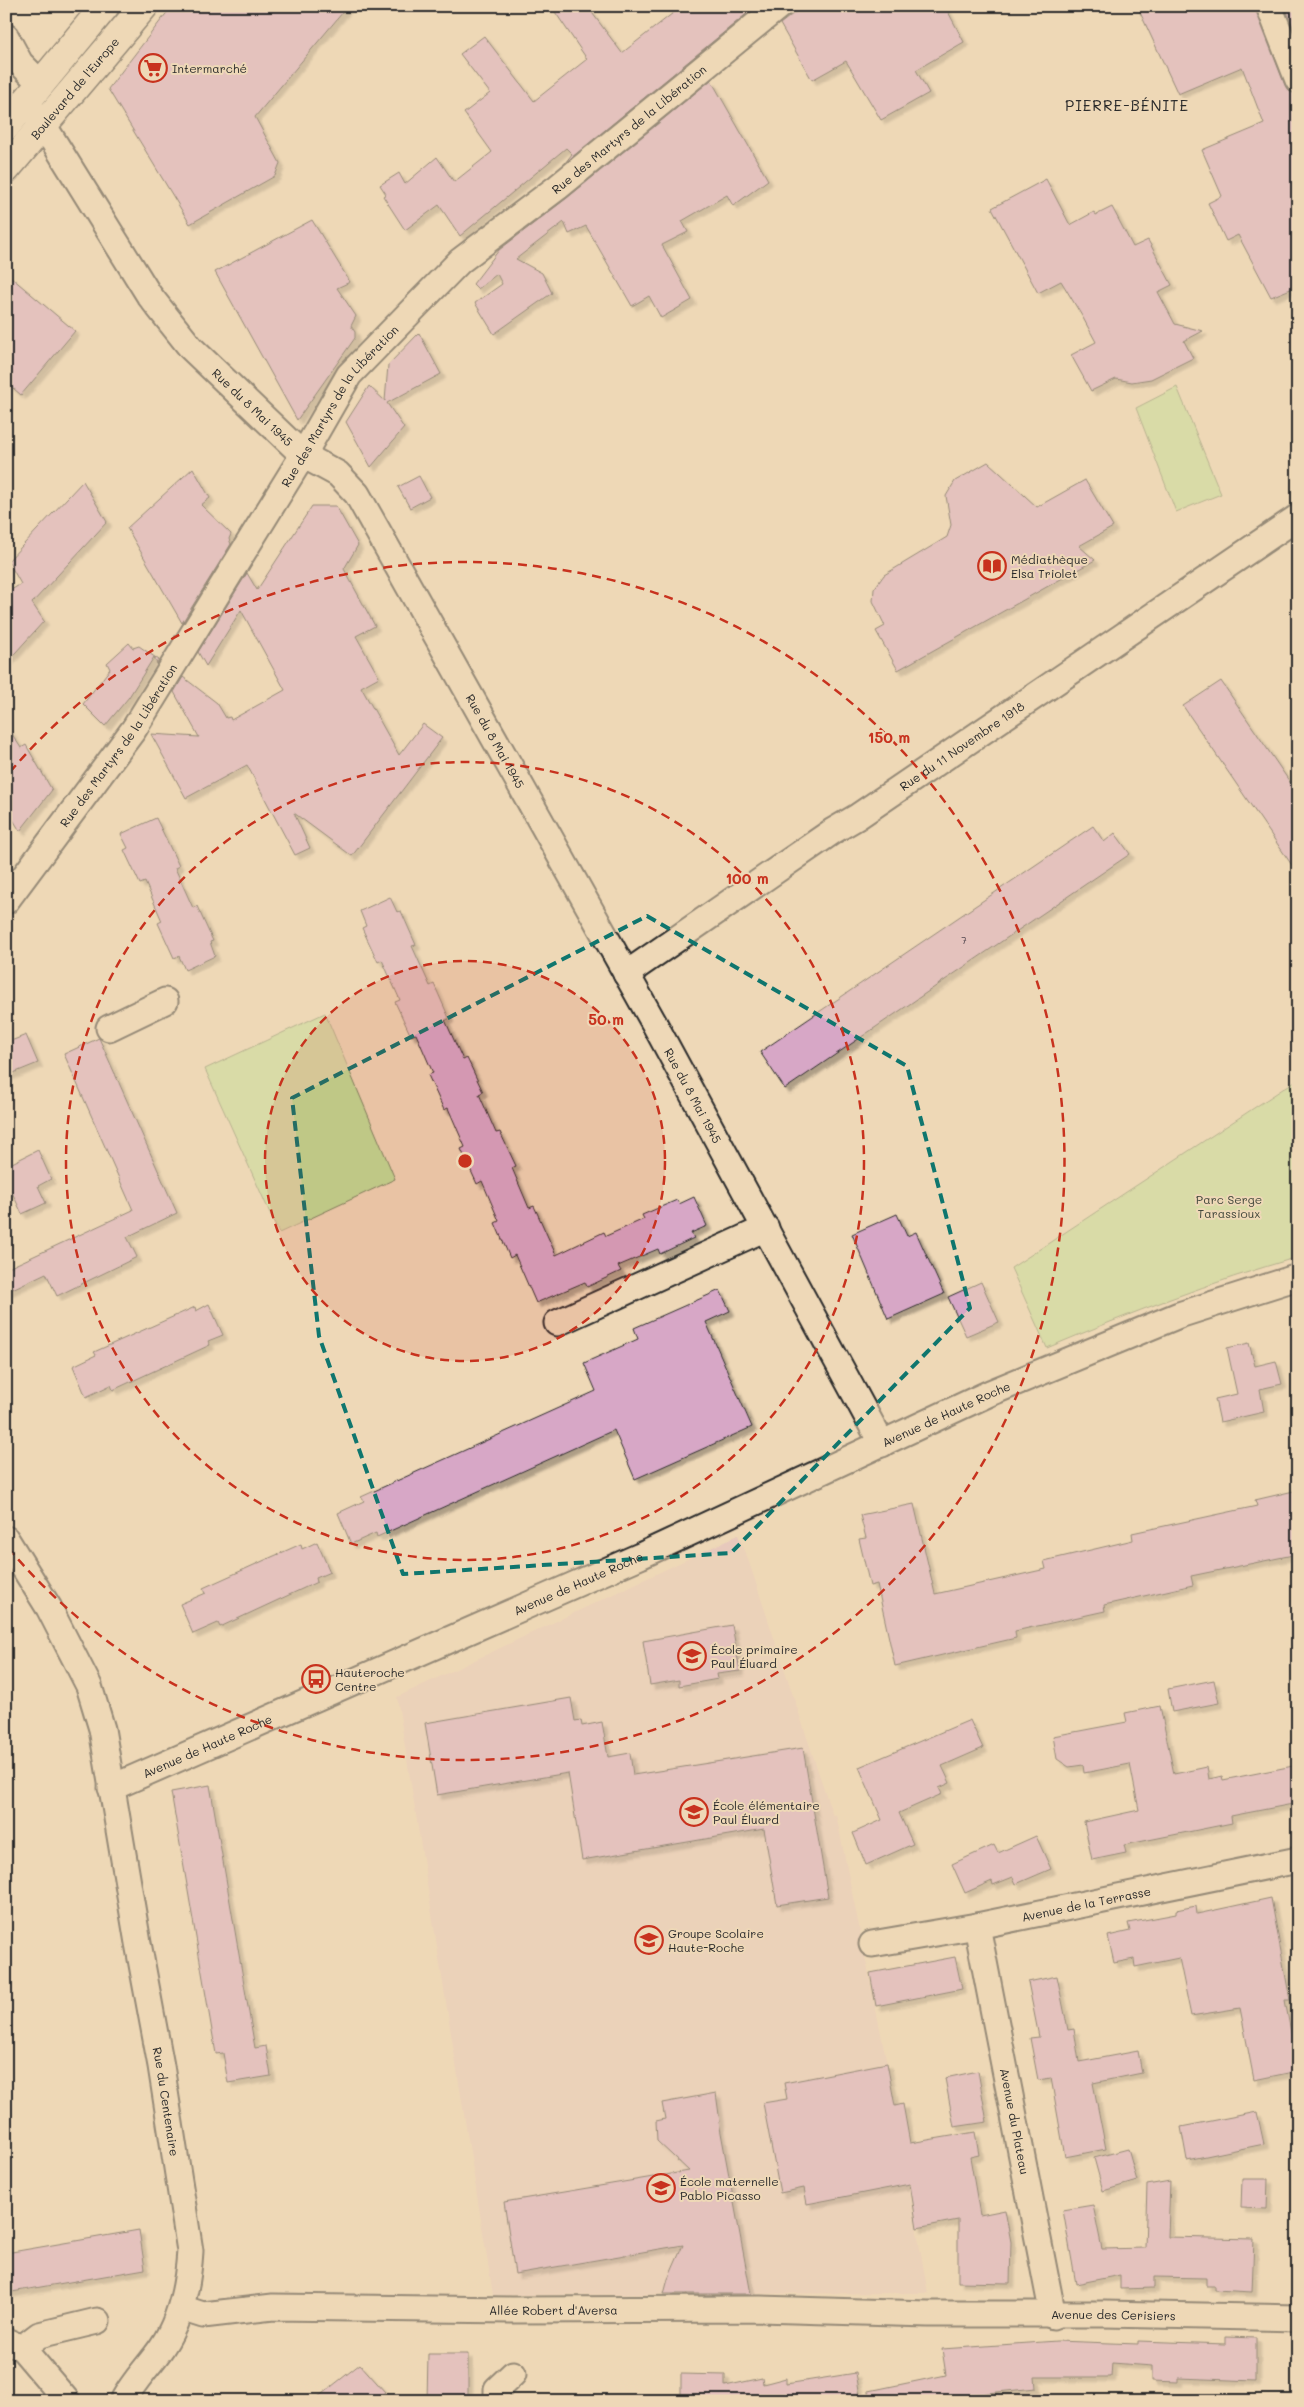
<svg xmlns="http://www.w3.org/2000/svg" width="1304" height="2407" font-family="Mali,sans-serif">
<defs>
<filter id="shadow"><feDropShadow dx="4.5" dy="4.5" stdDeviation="1" flood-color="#0004"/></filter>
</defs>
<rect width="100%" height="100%" fill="#eed8b7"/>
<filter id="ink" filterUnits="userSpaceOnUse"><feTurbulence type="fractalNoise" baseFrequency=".02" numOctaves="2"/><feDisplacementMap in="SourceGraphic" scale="10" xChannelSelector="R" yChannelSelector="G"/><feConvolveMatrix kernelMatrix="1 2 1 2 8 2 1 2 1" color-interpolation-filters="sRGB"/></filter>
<g filter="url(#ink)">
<path fill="#e7c9bc" d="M738 1535 746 1553 833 1816 836 1814 887 2063 928 2293 493 2295 397 1697Z"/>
<g fill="#bfdd95" stroke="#758460">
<path d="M1177 387 1221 494 1176 512 1136 408Z"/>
<path d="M325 1013 395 1179 279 1233 205 1069Z"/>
<path d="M1298 1079V1257C1211 1282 1130 1313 1047 1348L1011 1268Z"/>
</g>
<g fill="#d7a7c6" stroke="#2b2b2b" filter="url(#shadow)">
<path d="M172 6H348L255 117 280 163 275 176 190 224 108 89Z"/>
<path d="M551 6H587L622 53 682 6H756L565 163 572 154 566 148 460 236 439 205 405 230 383 196 386 194 380 185 399 173 405 184 437 157 454 182 492 152 464 113 490 93 460 54 484 36 534 101 587 59Z"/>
<path d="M803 6H945L964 42 916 70 929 93 881 120 846 61 812 80 780 24Z"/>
<path d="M1137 6H1255L1285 85 1289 91 1298 94V286L1271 297 1238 235 1226 241 1208 203 1222 196 1202 150 1264 124 1242 67 1178 94Z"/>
<path d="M1285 6H1298V40Z"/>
<path d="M711 80 768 180 733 206 727 195 682 221 688 232 662 245 692 300 661 318 649 296 632 306 586 226 569 234 564 222 516 259 542 273 552 293 494 334 475 303 502 284 497 274 478 289 473 284 499 250 567 198Z"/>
<path d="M1046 179 1070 225 1094 212 1096 215 1112 207 1133 247 1148 240 1172 285 1158 292 1175 324 1203 331 1184 341 1193 358 1151 379 1132 382 1116 379 1091 391 1071 355 1096 342 1082 316 1061 281 1038 293 992 208Z"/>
<path d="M312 220 350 282 337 288 356 316 351 326 355 332V338L297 420 215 272Z"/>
<path d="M6 273 75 331 21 395 6 382Z"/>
<path d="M419 333 441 374 387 403 404 428 371 467 346 422 369 386 385 401 388 365Z"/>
<path d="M988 462 1037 507 1085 480 1113 527 1079 546 1095 560 898 670 876 631 885 626 873 601 874 589 884 575 947 537 951 525 946 496 955 481Z"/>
<path d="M193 468 210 498 201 505 231 534 229 539 231 544 182 623 127 528Z"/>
<path d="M419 476 430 497 410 508 398 487Z"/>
<path d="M83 481 107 522 32 603 44 621 6 663V593L21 584 8 561Z"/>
<path d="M312 506H336L358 545 344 569 375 626 356 636 379 677 361 687 399 755 423 724 442 738 352 856 294 813 310 848 295 855 247 765 186 798 151 734 199 737 174 692 183 677 217 703 226 718 230 717 231 720 285 690 241 610 206 666 198 652 247 573 257 590Z"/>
<path d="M129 643 133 648 139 646 159 660 157 664 154 657 129 697 105 726 83 704 110 669 107 663Z"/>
<path d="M1221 681 1298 794V874L1183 706Z"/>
<path d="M6 725 21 748 26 745 52 790 20 831 6 808Z"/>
<path d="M156 818 179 866 175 868 193 908 197 906 213 941 210 942 215 956 185 970 179 956 174 958 158 923 162 921 145 882 140 884 124 850 128 848 121 834Z"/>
<path d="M1093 826 1104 842 1115 833 1130 854 785 1089 760 1052Z"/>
<path d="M390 897 397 912 401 911 416 945 412 946 430 986 434 984 449 1018 445 1020 463 1060 467 1058 483 1092 479 1094 496 1133 500 1132 516 1166 512 1168 529 1208 534 1206 556 1255 604 1232 606 1236 644 1219 642 1215 677 1200 679 1204 694 1197 707 1226 691 1233 694 1238 660 1254 658 1249 618 1266 621 1271 587 1287 585 1282 536 1303 515 1255 510 1258 495 1223 499 1221 482 1181 477 1184 461 1149 465 1147 448 1108 444 1110 428 1075 433 1073 416 1034 411 1036 395 1002 400 1000 382 960 378 962 362 928 366 926 360 911Z"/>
<path d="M26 1035 38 1063 6 1076V1043Z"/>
<path d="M99 1038 177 1213 127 1237 137 1257 57 1296 46 1273 6 1292V1269L133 1210 64 1054Z"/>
<path d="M38 1150 51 1179 38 1186 46 1203 22 1214 6 1179V1166Z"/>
<path d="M897 1214 907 1236 916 1232 944 1294 888 1319 852 1234Z"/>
<path d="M981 1282 999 1322 966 1336 948 1297Z"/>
<path d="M720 1290 730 1311 706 1322 752 1427 635 1479 614 1430 377 1537 376 1533 351 1544 338 1513 364 1501 361 1497 596 1391 584 1363 638 1339 634 1328Z"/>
<path d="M209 1304 223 1335 208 1341 210 1345 113 1390 111 1385 86 1397 73 1366 96 1355 94 1352 195 1307 196 1311Z"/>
<path d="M1249 1343 1255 1366 1276 1361 1282 1384 1260 1389 1264 1412 1220 1422 1215 1399 1237 1394 1227 1348Z"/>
<path d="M1298 1490V1554L1191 1576 1193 1585 1104 1605 1105 1611 1015 1631 1016 1638 895 1666 877 1584 870 1586 859 1539 866 1538 860 1515 914 1504 935 1594 1046 1569 1044 1561 1133 1540 1132 1533 1257 1506 1255 1500Z"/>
<path d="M317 1542 330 1572 316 1578 317 1582 220 1627 218 1623 193 1634 180 1604 206 1593 203 1588 265 1560 301 1544 302 1549Z"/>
<path d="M732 1625 740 1671 717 1674 718 1679 679 1686V1680L650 1685 643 1641Z"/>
<path d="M1214 1680 1219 1703 1172 1712 1168 1689Z"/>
<path d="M571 1698 575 1721 581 1720 582 1726 602 1722 608 1757 630 1753 633 1775 803 1748 828 1897 777 1905 764 1829 582 1860 568 1773 437 1795 425 1723Z"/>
<path d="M1160 1706 1174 1774 1207 1767 1209 1779 1222 1776 1223 1780 1298 1765V1803L1231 1816 1232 1823 1124 1845 1126 1853 1092 1860 1084 1822 1139 1810 1130 1764 1084 1773 1083 1765 1069 1767 1057 1759 1053 1736 1127 1722 1125 1713Z"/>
<path d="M970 1720 983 1748 942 1766 950 1783 939 1788 942 1794 899 1813 913 1844 866 1865 853 1833 882 1820 859 1767Z"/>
<path d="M210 1785 255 2048 266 2046 271 2076 228 2083 223 2053 216 2054 171 1792Z"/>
<path d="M1036 1836 1051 1869 1016 1884 1013 1877 993 1885 992 1881 965 1893 952 1864 994 1845 998 1853Z"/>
<path d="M1271 1898 1290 2000H1285L1298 2071 1254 2080 1240 2008 1191 2016 1179 1958 1135 1967 1134 1959 1114 1963 1108 1936 1130 1931 1128 1923 1176 1914V1910L1196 1906 1197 1914Z"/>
<path d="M955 1957 962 1989 876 2006 870 1973Z"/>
<path d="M1057 1976 1068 2030 1074 2029 1079 2062 1138 2051 1142 2073 1093 2083 1106 2149 1065 2157 1051 2078 1038 2080 1030 2038 1039 2037 1028 1982Z"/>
<path d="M887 2063 895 2106 903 2104 910 2143 975 2132 979 2155 970 2157 980 2215 1005 2210 1011 2242 1010 2283 958 2282V2220L917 2228 910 2184 807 2204 804 2188 780 2193 763 2103 787 2099 784 2083Z"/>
<path d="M978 2071 987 2122 954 2127 945 2078Z"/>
<path d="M716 2093 720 2122H719L751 2294H664L668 2279 683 2245 515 2274 504 2202 689 2171 657 2141 656 2121 665 2119 662 2103Z"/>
<path d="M1257 2112 1264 2144 1187 2160 1181 2127Z"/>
<path d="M1128 2149 1137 2181 1103 2191 1094 2158Z"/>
<path d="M1242 2179H1268L1267 2209 1241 2208Z"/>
<path d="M1170 2181 1168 2237 1254 2239 1252 2292 1215 2290V2286H1206V2278L1154 2277V2288L1120 2289V2275L1076 2284 1063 2210 1093 2205 1102 2249 1145 2248 1147 2185Z"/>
<path d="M139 2230 145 2269 6 2293V2253Z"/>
<path d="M1226 2337 1256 2338V2381L1178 2378V2382L1152 2381V2366L1112 2363 1111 2377H1035L1036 2388 968 2395 967 2401H870L869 2391 946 2375 942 2349 1057 2341 1138 2344V2341L1226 2344Z"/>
<path d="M428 2354H468V2401H427Z"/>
<path d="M360 2364 385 2392 374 2401H313Z"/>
<path d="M856 2373 861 2401H681V2374L725 2375V2386L762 2378 763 2384 786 2378V2384Z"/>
</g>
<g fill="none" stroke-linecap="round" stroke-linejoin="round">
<defs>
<g id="street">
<path d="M1269 6 1298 80"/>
<path d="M6 37 20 63 41 84"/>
<path id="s1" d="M26 102 44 126 149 295 191 348 303 455 338 474 357 494 654 1023 882 1444"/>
<path id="s2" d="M6 901 134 729 303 455 349 375 460 261 558 187 779 6"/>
<path id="s3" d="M626 974 833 831 857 817 1298 517"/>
<path d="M109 1028 165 1001"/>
<path d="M557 1323 766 1228"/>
<path id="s4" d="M6 1539 49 1608 89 1686 102 1729 138 1943 161 2066 190 2251C188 2284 181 2319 162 2347 150 2365 133 2381 123 2401"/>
<path id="s5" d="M111 1788 640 1556 990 1393 1179 1315 1298 1277"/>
<path id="s6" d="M977 1926 1053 2316"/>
<path id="s7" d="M872 1944 977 1926 1298 1860"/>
<path id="s8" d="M181 2308 203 2315 273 2307 512 2310 760 2309 928 2314H1104L1298 2318"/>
<path d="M6 2341 22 2348 67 2401"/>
<path d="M22 2348 39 2335 97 2321"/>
<path d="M497 2401V2389L513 2374"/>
</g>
<g id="secondary">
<path d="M6 126 105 6"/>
<path id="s9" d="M6 169 144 6"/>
</g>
</defs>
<use href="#street" stroke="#2b2b2b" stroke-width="29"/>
<use href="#secondary" stroke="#2b2b2b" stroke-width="31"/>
<use href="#street" stroke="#eed8b7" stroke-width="25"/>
<use href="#secondary" stroke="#eed8b7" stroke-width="28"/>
</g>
</g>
<path d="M0 0H1304V2407H0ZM647 916 907 1066 970 1308 731 1553 403 1574 319 1336 292 1098Z" fill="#eed8b7" fill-opacity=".55" fill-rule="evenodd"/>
<path fill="none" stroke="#0f766e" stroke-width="4" stroke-dasharray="10 6" stroke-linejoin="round" d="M647 916 907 1066 970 1308 731 1553 403 1574 319 1336 292 1098Z"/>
<circle cx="465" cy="1161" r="200" fill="#c8321e" fill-opacity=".12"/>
<g fill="none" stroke="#c8321e" stroke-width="2.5" stroke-dasharray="9 6">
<circle cx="465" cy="1161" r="200"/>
<circle cx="465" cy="1161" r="399"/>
<path d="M10 772A599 599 0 1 1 10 1550"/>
</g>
<defs>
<symbol id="supermarket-ring" viewBox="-11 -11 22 22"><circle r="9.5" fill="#eed8b7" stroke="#c8321e" stroke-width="1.5"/><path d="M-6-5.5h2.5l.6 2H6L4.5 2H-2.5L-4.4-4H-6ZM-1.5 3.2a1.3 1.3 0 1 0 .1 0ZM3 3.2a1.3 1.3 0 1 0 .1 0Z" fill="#c8321e"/></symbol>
<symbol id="library-ring" viewBox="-11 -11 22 22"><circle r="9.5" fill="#eed8b7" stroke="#c8321e" stroke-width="1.5"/><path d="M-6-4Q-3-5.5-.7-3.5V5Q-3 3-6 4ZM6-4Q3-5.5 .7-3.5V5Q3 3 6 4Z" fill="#c8321e"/></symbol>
<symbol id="school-ring" viewBox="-11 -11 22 22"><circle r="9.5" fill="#eed8b7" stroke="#c8321e" stroke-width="1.5"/><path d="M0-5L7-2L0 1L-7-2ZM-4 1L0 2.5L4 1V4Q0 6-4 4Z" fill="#c8321e"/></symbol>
<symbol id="bus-ring" viewBox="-11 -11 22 22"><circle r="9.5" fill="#eed8b7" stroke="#c8321e" stroke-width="1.5"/><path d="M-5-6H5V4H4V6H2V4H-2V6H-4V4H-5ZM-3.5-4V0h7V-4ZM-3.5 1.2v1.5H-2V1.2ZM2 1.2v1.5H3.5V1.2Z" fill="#c8321e"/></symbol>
</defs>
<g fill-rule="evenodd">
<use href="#supermarket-ring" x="137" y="52" width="32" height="32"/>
<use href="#library-ring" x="976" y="550" width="32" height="32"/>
<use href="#school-ring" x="676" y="1640" width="32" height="32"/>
<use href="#bus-ring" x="300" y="1663" width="32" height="32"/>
<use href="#school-ring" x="678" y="1796" width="32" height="32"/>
<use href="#school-ring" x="633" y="1924" width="32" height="32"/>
<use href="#school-ring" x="645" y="2172" width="32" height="32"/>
</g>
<g text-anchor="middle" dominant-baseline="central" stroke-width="4" stroke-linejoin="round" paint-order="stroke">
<g font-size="10" fill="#564a52">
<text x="964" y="940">7</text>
</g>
<g font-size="12" fill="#2b2b2b" stroke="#eed8b7" text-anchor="start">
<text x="172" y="68">Intermarché</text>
<text x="1011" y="559">Médiathèque<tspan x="1011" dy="14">Elsa Triolet</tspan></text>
<text x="711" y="1649">École primaire<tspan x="711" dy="14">Paul Éluard</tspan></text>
<text x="335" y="1672">Hauteroche<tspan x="335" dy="14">Centre</tspan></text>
<text x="713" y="1805">École élémentaire<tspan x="713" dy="14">Paul Éluard</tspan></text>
<text x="668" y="1933">Groupe Scolaire<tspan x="668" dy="14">Haute-Roche</tspan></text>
<text x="680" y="2181">École maternelle<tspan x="680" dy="14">Pablo Picasso</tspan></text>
</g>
<g font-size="12" fill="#2b2b2b" stroke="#eed8b7">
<text stroke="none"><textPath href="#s9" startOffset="106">Boulevard de l'Europe</textPath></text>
<text stroke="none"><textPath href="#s2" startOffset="1002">Rue des Martyrs de la Libération</textPath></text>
<text stroke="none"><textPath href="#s1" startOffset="382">Rue du 8 Mai 1945</textPath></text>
<text stroke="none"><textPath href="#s2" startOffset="598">Rue des Martyrs de la Libération</textPath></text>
<text stroke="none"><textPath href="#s1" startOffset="802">Rue du 8 Mai 1945</textPath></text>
<text stroke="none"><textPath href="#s2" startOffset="192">Rue des Martyrs de la Libération</textPath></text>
<text stroke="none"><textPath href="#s3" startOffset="406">Rue du 11 Novembre 1918</textPath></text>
<text stroke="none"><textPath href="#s1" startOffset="1208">Rue du 8 Mai 1945</textPath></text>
<text stroke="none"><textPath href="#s5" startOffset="915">Avenue de Haute Roche</textPath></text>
<text stroke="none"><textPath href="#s5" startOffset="510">Avenue de Haute Roche</textPath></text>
<text stroke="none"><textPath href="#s5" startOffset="105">Avenue de Haute Roche</textPath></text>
<text stroke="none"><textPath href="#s7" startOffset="218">Avenue de la Terrasse</textPath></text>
<text stroke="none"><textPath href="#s4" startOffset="592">Rue du Centenaire</textPath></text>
<text stroke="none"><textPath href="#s6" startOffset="199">Avenue du Plateau</textPath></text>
<text stroke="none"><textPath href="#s8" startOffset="374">Allée Robert d'Aversa</textPath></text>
<text stroke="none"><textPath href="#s8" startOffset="934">Avenue des Cerisiers</textPath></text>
</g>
<g font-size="12" fill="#41463b" stroke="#eed8b7">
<text x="1229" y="1199">Parc Serge<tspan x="1229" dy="14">Tarassioux</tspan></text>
</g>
<g font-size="15" letter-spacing="1" fill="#2b2b2b" stroke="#eed8b7">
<text x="1127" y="105">PIERRE-BÉNITE</text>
</g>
</g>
<circle cx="465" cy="1161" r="8" fill="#c8321e" stroke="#eed8b7" stroke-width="2.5"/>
<g font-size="15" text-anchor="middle" font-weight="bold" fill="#c8321e" stroke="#eed8b7" stroke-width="4" stroke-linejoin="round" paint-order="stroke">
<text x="889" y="743">150 m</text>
<text x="747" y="884">100 m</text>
<text x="606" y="1025">50 m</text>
</g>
<rect width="1304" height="2407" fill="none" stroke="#eed8b7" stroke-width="25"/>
<rect x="12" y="12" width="1279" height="2382" fill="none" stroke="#2b2b2b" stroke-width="2" filter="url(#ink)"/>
</svg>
